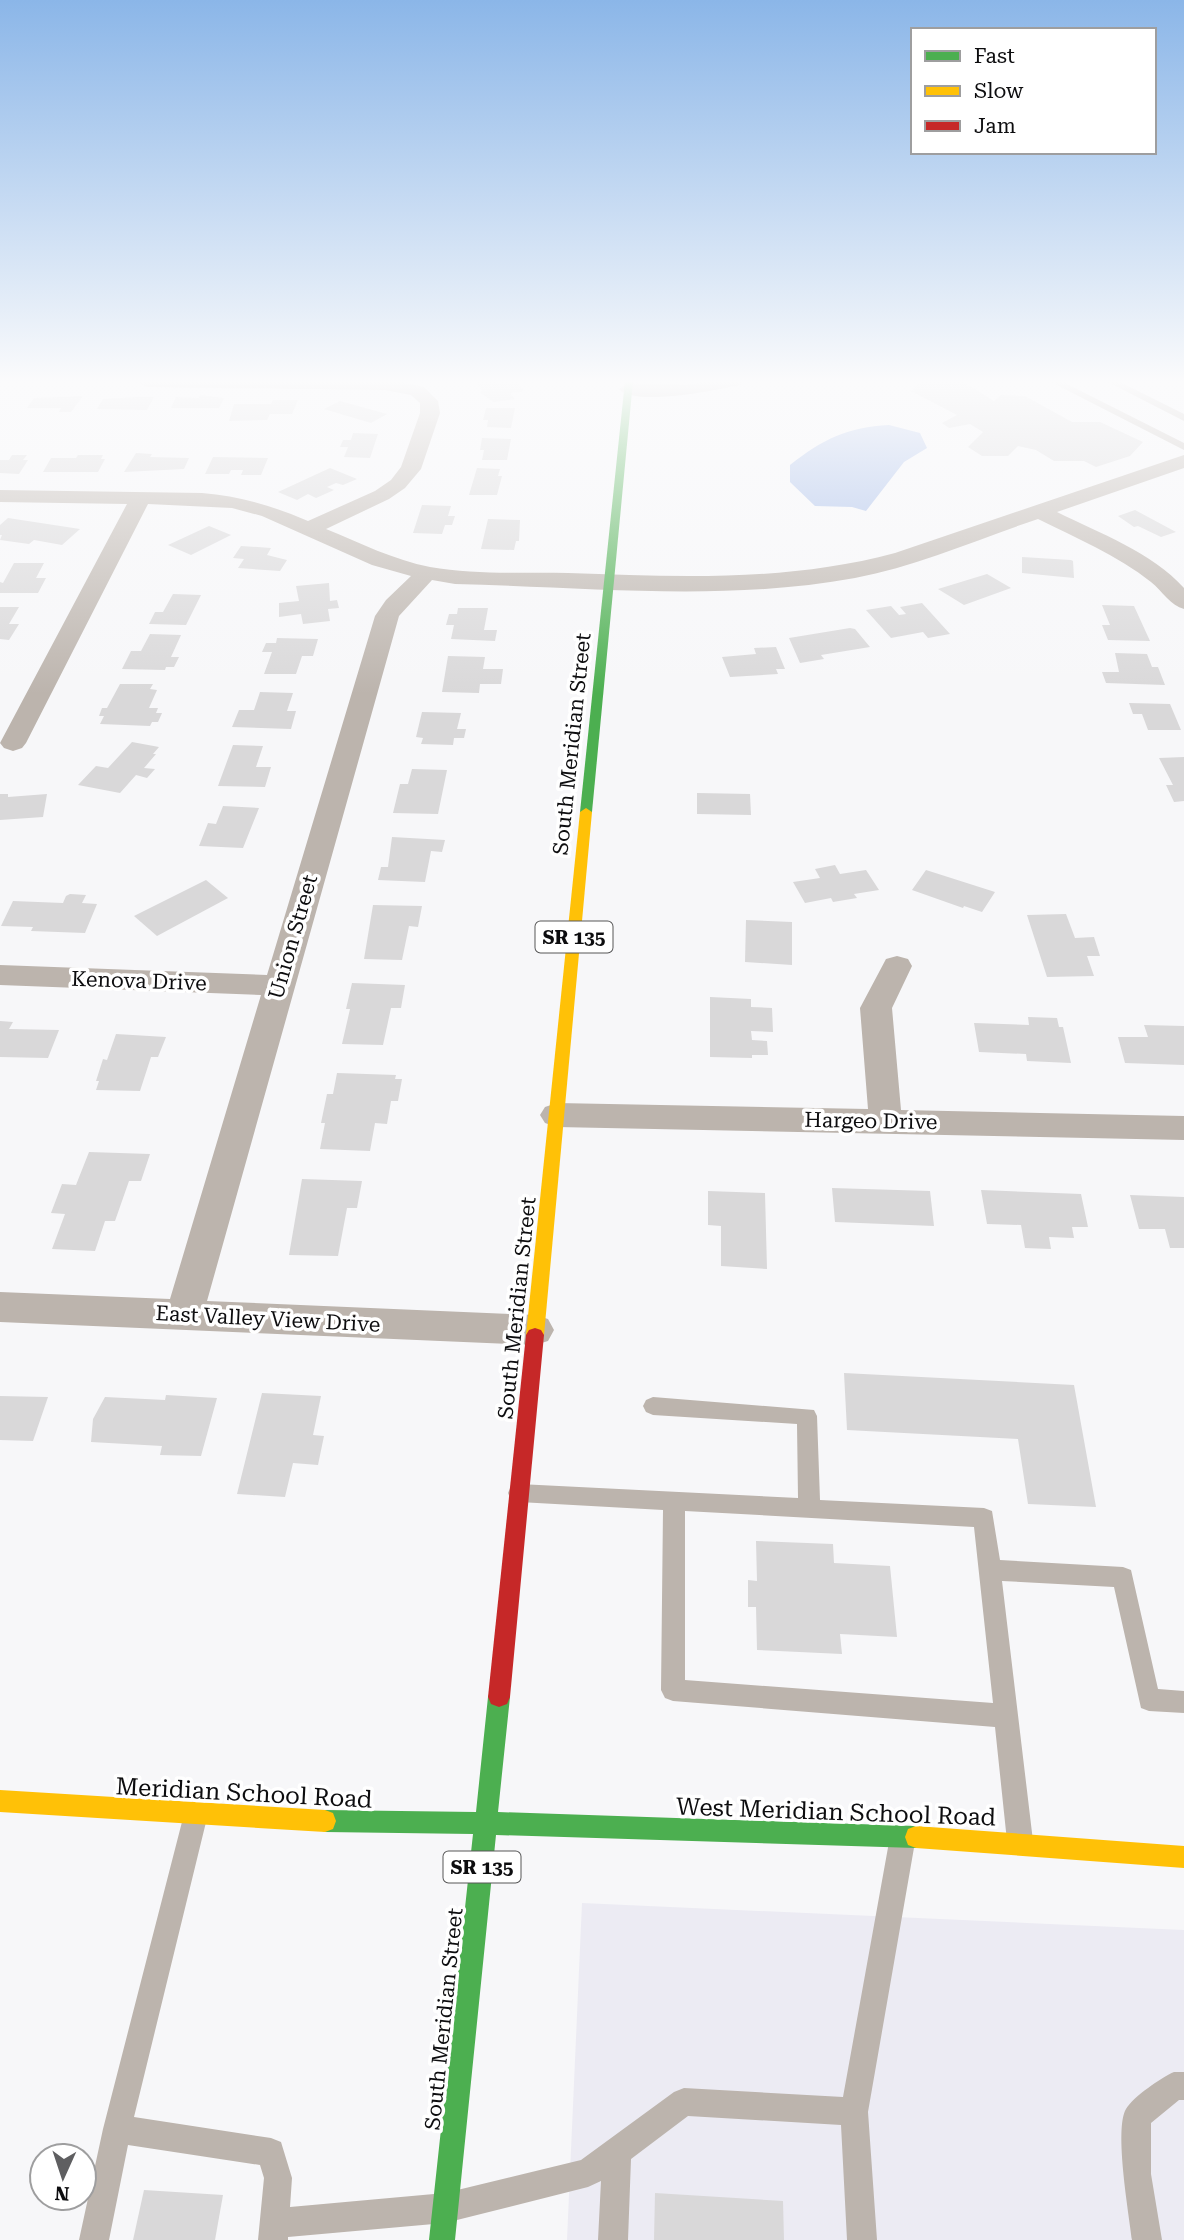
<svg xmlns="http://www.w3.org/2000/svg" width="1184" height="2240" font-family="'Roboto Serif',serif">
<rect width="100%" height="100%" fill="#f7f7f9"/>
<path fill="#ecebf3" d="M582 1903 1184 1930V2240H567Z"/>
<path fill="#a1b9e8" d="M889 425 920 433 927 448 904 462 866 511 852 507 815 506 790 482V465C823 439 848 427 889 425Z"/>
<g fill="#d9d8d9">
<path d="M474 381 501 383 515 381 524 391 510 393 515 399 493 402 480 392 483 391Z"/>
<path d="M922 381H962L994 401 1001 395 1025 396 1072 422H1100L1143 442 1130 456 1096 467 1084 461H1054L1036 450 1018 446 1008 456H982L968 447 983 432 970 424 949 428 942 423 957 415 911 391Z"/>
<path d="M200 395 224 398 219 408H171L176 397 199 398Z"/>
<path d="M83 396 71 412H59L61 408H27L34 398Z"/>
<path d="M137 397H154L147 410 97 409 103 399Z"/>
<path d="M273 400H298L292 414H270L267 420 229 421 234 404H271Z"/>
<path d="M340 401 387 414 371 423 324 409Z"/>
<path d="M486 408H515L511 428 487 427 488 420H483Z"/>
<path d="M353 433 378 434 370 458 344 457 348 447H340L343 440H351Z"/>
<path d="M482 438 511 439 507 460H482L484 450H480Z"/>
<path d="M136 453 152 454 150 457 189 458 184 469 124 472Z"/>
<path d="M12 455H27L23 460H28L19 474 0 473V460H9Z"/>
<path d="M78 455H103L101 459H105L98 472H43L51 458H76Z"/>
<path d="M213 457 268 458 261 475H241L243 470H231L229 474H205Z"/>
<path d="M330 468 357 479 343 485 336 483 327 487 334 490 316 498 308 494 297 500 278 492Z"/>
<path d="M477 468 500 469 498 476H502L497 495H469Z"/>
<path d="M422 505 451 506 448 516H455L452 525H445L442 534 413 533Z"/>
<path d="M1135 510 1176 532 1161 537 1138 526 1134 527 1118 516Z"/>
<path d="M8 518 80 529 62 545 34 540 29 544 0 540 2 535H0V525Z"/>
<path d="M488 519 520 520 519 541H516L514 550 481 549Z"/>
<path d="M209 526 231 535 191 555 168 545Z"/>
<path d="M241 546 271 548 267 555 287 560 280 571 238 568 244 559 233 558Z"/>
<path d="M1022 557 1071 560 1073 561 1074 578 1022 573Z"/>
<path d="M14 563H44L36 578H46L38 593H0V582L3 583Z"/>
<path d="M987 574 1011 588 964 605 938 589Z"/>
<path d="M329 583 330 601 337 600 339 608 328 609 330 621 303 624 301 614 279 617V603L299 601 296 586Z"/>
<path d="M173 594 201 595 186 625 149 624 155 612H163Z"/>
<path d="M922 603 950 634 928 638 923 632 891 638 866 610 891 606 899 615 906 614 900 607Z"/>
<path d="M1102 605 1134 606 1150 641 1108 640 1102 625H1110Z"/>
<path d="M0 607H19L9 624H19L9 640 0 639Z"/>
<path d="M458 608H488L484 630H497L495 641 451 639 454 625H446L449 614H457Z"/>
<path d="M850 628 855 629 870 647 821 655 824 659 800 663 789 638Z"/>
<path d="M150 634 181 635 171 657H179L174 667H166L165 670 122 669 131 651H141Z"/>
<path d="M277 638 318 639 313 656H302L296 674H264L272 652H262L266 643H276Z"/>
<path d="M776 647 785 669H776L778 674 730 677 722 657 756 654 754 648Z"/>
<path d="M1115 653 1147 654 1152 667H1158L1165 685 1106 683 1102 672H1119Z"/>
<path d="M448 656 485 657 483 669H503L501 684H480L479 693 442 692Z"/>
<path d="M120 684H153L150 689 157 690 149 708H158L156 713H162L158 722H152L150 726 100 724 104 716H99L102 708H107Z"/>
<path d="M260 692 293 693 287 711H296L291 729 232 727 239 710H254Z"/>
<path d="M1129 703 1170 704 1181 730H1148L1142 714H1133Z"/>
<path d="M422 712 461 713 457 729H466L464 738H454L453 745 421 744 423 738 416 737Z"/>
<path d="M132 742 159 747 153 754H156L144 768 155 769 147 778 136 775 120 793 78 785 96 766 108 768Z"/>
<path d="M233 745 263 746 256 767H271L265 787 218 786Z"/>
<path d="M1184 757V801L1174 802 1166 785H1173L1159 758Z"/>
<path d="M412 769 447 770 438 814 393 813 400 784H408Z"/>
<path d="M697 793 750 794 751 815 697 814Z"/>
<path d="M0 794H8V797L47 794 43 817 0 820Z"/>
<path d="M223 806 259 808 243 848 199 846 208 823 216 824Z"/>
<path d="M392 837 445 840 442 852 431 851 425 882 378 880 381 867H388Z"/>
<path d="M835 865 840 874 866 870 879 890 854 894 857 898 833 902 831 898 805 903 793 882 820 878 815 869Z"/>
<path d="M926 870 995 892 982 912 964 906 963 908 912 890Z"/>
<path d="M206 880 228 898 157 936 134 916Z"/>
<path d="M70 894 86 895 82 903 97 904 85 933 31 931 33 927 1 926 13 901 63 903 66 896Z"/>
<path d="M373 905 422 906 418 927 409 926 402 960 364 959Z"/>
<path d="M1066 914 1075 938 1094 937 1100 956H1087L1094 976 1047 977 1027 915Z"/>
<path d="M746 920 792 922V965L745 962Z"/>
<path d="M352 983 405 985 401 1008H391L383 1045 342 1044 350 1009H346Z"/>
<path d="M710 997 751 999V1007L772 1008 773 1032 751 1031 752 1040 767 1041 768 1055H752V1058L710 1057Z"/>
<path d="M1028 1017 1057 1018 1059 1027H1063L1071 1063 1027 1061 1026 1054 979 1052 974 1023 1029 1025Z"/>
<path d="M0 1021 13 1022 9 1029 59 1030 48 1058 0 1057Z"/>
<path d="M1144 1025 1184 1026V1065L1125 1063 1118 1037H1148Z"/>
<path d="M116 1034 166 1037 158 1057H151L140 1091 96 1090 99 1081H96L103 1059 107 1060Z"/>
<path d="M337 1073 396 1075 395 1079H402L398 1101H391L387 1124 375 1123 370 1151 320 1149 325 1123H321L327 1094H333Z"/>
<path d="M89 1152 150 1154 141 1181H129L115 1221H105L95 1251 52 1249 65 1214 51 1213 62 1184 76 1185Z"/>
<path d="M302 1179 362 1181 357 1208H347L338 1256 289 1255Z"/>
<path d="M832 1188 930 1191 934 1226 835 1222Z"/>
<path d="M981 1190 1081 1194 1088 1227H1072L1074 1238 1049 1237 1051 1249 1025 1248 1021 1225 987 1224Z"/>
<path d="M708 1191 765 1193 767 1269 721 1266V1226L708 1225Z"/>
<path d="M1130 1195 1184 1197V1248H1170L1165 1229H1139Z"/>
<path d="M844 1373 1074 1385 1096 1507 1028 1504 1018 1439 847 1430Z"/>
<path d="M262 1393 321 1396 313 1435 324 1436 318 1465 293 1463 285 1497 237 1494Z"/>
<path d="M166 1395 217 1398 201 1456 160 1455 162 1446 91 1442 93 1419 105 1397 165 1400Z"/>
<path d="M0 1396 48 1397 33 1441 0 1440Z"/>
<path d="M756 1541 833 1544 834 1563 890 1566 897 1637 840 1634 842 1654 757 1650 756 1607H748V1580L757 1581Z"/>
<path d="M144 2190 223 2195 215 2240H133Z"/>
<path d="M655 2193 783 2201 784 2240H654Z"/>
</g>
<g fill="none" stroke-linecap="round" stroke-linejoin="round">
<g fill="#bcb4ad" fill-rule="evenodd">
<path d="M1049 381H1061L1184 443V450Z"/>
<path d="M1106 381H1118L1184 414V421Z"/>
<path d="M653 1397 814 1410 817 1416 820 1500 984 1508 992 1511 1000 1560 1123 1567 1131 1570 1158 1689 1184 1691V1713L1149 1711 1141 1708 1114 1587 1002 1581 1033 1841 1029 1850 1020 1854 1011 1850 1007 1841 995 1727 673 1701 665 1698 661 1690 663 1510 519 1502 511 1500 508 1493 511 1486 519 1484 798 1498 797 1424 653 1415 646 1412 643 1406 646 1400ZM685 1511 974 1527 993 1703 685 1680Z"/>
<path d="M195 1806 204 1809 207 1818 134 2117 271 2138 281 2142 292 2178 290 2207 445 2193 581 2160 674 2092 684 2088 843 2097 889 1842 893 1833 902 1829 911 1833 915 1842 868 2112 877 2240H847L841 2125 688 2116 631 2159 628 2240H598L601 2181 588 2187 445 2223 288 2237V2240H258L264 2178 260 2165 128 2145 109 2240H79L103 2129 183 1818 186 1809Z"/>
<path d="M1174 2072H1184V2100H1179L1151 2123V2174L1162 2240H1132C1129 2214 1114 2129 1126 2109 1133 2097 1162 2077 1174 2072Z"/>
</g>
<g fill="#bcb4ad" fill-rule="evenodd">
<path d="M137 381H396L424 387 438 401 440 413 421 469 405 488 389 499 326 529C360 543 394 560 430 567 475 575 523 572 568 573 679 577 787 582 895 553L1184 455V468L1057 512C1099 533 1152 552 1184 588V609C1171 606 1162 591 1151 582 1117 555 1076 538 1038 519 978 539 917 566 855 578 725 602 586 587 455 584L432 580 399 616 207 1301 535 1315 548 1319 554 1330 548 1341 535 1345 0 1322V1292L170 1299 261 995 0 985V965L267 975 375 616 386 600 411 576 372 565 262 516 232 508 148 504 26 743 22 748 13 751 4 748 0 743 127 504 0 502V490L202 493C240 496 273 506 308 521L375 491 391 480 401 467 420 413V403L411 395 385 390 146 387Z"/>
<path d="M708 381H742L740 385C717 390 634 407 619 389L628 383 687 385Z"/>
<path d="M897 956 908 959 912 966 892 1008 901 1110 1184 1116V1140L557 1127 545 1123 540 1115 545 1107 557 1103 868 1109 860 1008 886 959Z"/>
</g>
<g fill="#4caf50" fill-rule="evenodd">
<path d="M625 381H633L592 812 586 816 580 812Z"/>
<path d="M499 1687 507 1690 510 1697 498 1812 916 1826 924 1829 927 1837 924 1845 916 1848 496 1835 455 2240H429L473 1834 325 1832 317 1829 314 1821 317 1813 325 1810 476 1812 488 1697 491 1690Z"/>
</g>
<g fill="#ffc107" fill-rule="evenodd">
<path d="M586 808 592 812 544 1335 541 1340 535 1342 529 1340 526 1335 580 812Z"/>
<path d="M0 1790 325 1810 333 1813 336 1821 333 1829 325 1832 0 1812Z"/>
<path d="M916 1826 1184 1846V1868L916 1848 908 1845 905 1837 908 1829Z"/>
</g>
<path fill="#c62828" fill-rule="evenodd" d="M535 1328 541 1330 544 1335 510 1697 507 1704 499 1707 491 1704 488 1697 526 1335 529 1330Z"/>
</g>
<linearGradient id="sky" x2="0" y2="1"><stop stop-color="#8bb6e8"/><stop offset="0.55" stop-color="#fbfbfc"/><stop offset="1" stop-color="#fbfbfc" stop-opacity="0"/></linearGradient>
<rect width="1184" height="694" fill="url(#sky)"/>
<g text-anchor="middle" dominant-baseline="central" stroke-width="7" stroke-linejoin="round" paint-order="stroke">
<g fill="#fff" stroke="#565657" stroke-width="2">
<rect x="535.5" y="921.5" width="77" height="31" rx="5"/>
<rect x="443.5" y="1851.5" width="77" height="31" rx="5"/>
</g>
<g font-size="19" font-weight="bold" fill="#0d0d0f">
<text x="574" y="937">SR 135</text>
<text x="482" y="1867">SR 135</text>
</g>
<g font-size="21" fill="#0d0d0f" stroke="#fff">
<text transform="translate(572 744) rotate(-84)">South Meridian Street</text>
<text transform="translate(293 937) rotate(-74)">Union Street</text>
<text transform="translate(139 981) rotate(2)">Kenova Drive</text>
<text transform="translate(871 1121) rotate(1)">Hargeo Drive</text>
<text transform="translate(517 1308) rotate(-84)">South Meridian Street</text>
<text transform="translate(268 1319) rotate(3)">East Valley View Drive</text>
<text transform="translate(444 2019) rotate(-84)">South Meridian Street</text>
</g>
<g font-size="24" fill="#0d0d0f" stroke="#fff">
<text transform="translate(244 1793) rotate(3)">Meridian School Road</text>
<text transform="translate(836 1812) rotate(2)">West Meridian School Road</text>
</g>
</g>
<rect x="911" y="28" width="245" height="126" fill="#ffffff" stroke="#9e9e9f" stroke-width="2"/>
<rect x="925" y="51" width="35" height="10" fill="#4caf50" stroke="#9e9e9f" stroke-width="2"/>
<text x="974" y="63" font-size="21" fill="#0d0d0f">Fast</text>
<rect x="925" y="86" width="35" height="10" fill="#ffc107" stroke="#9e9e9f" stroke-width="2"/>
<text x="974" y="98" font-size="21" fill="#0d0d0f">Slow</text>
<rect x="925" y="121" width="35" height="10" fill="#c62828" stroke="#9e9e9f" stroke-width="2"/>
<text x="974" y="133" font-size="21" fill="#0d0d0f">Jam</text>
<g transform="translate(63 2177) rotate(183)"><circle r="33" fill="#ffffff" stroke="#9e9e9f" stroke-width="2"/>
<path d="M0-5L12 26L0 18L-12 26Z" fill="#5f5f61"/>
<text y="-10" font-size="19" font-weight="bold" text-anchor="middle" fill="#0d0d0f">N</text>
</g>
</svg>
